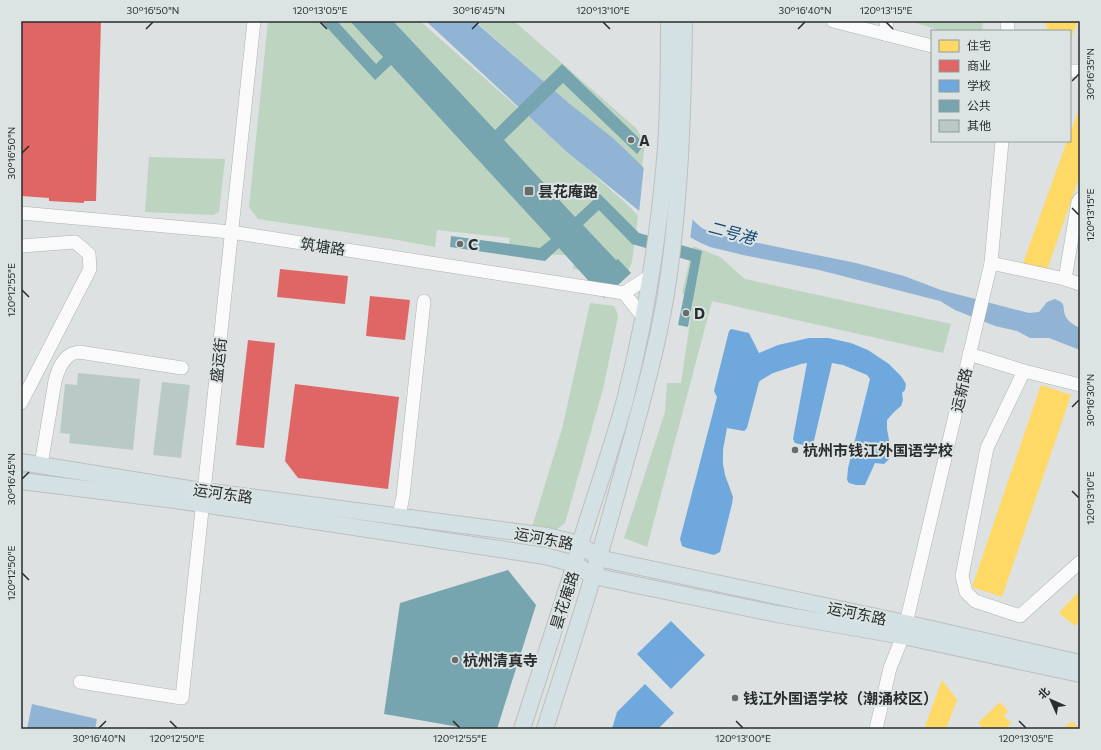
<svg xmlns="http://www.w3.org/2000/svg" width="1101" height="750" font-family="Commissioner,'Noto Sans SC',sans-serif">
<rect width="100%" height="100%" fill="#dde1e1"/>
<g fill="#bdd4c0">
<path d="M268 21H420L629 206 638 216 632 262 628 271 621 275 573 269 574 262 565 255 507 254 510 238 437 230 435 247 392 239 258 219 249 207Z"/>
<path d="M475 21H514L636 128 645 143 642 167Z"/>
<path d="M913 21H983L982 31H942L913 22Z"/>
<path d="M149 157 225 159 219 212 213 215 145 212Z"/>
<path d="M693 246 720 257 745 279 951 324 943 353 712 301 647 547 624 538 665 412 667 383H681L693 302 682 293Z"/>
<path d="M590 303 614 306 617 312 618 317 603 389 565 523 553 532 532 527 562 429Z"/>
</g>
<g fill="#91b3d4">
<path d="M426 21H474L570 104 614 139 645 169 695 222 702 228 714 234 856 263 904 276 941 290 1029 313 1039 312 1047 302 1055 299C1067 304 1062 306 1065 315 1067 321 1075 326 1080 328V350L1049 338H1030L1017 331 995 326 955 310 940 301 819 270 743 255 710 247 703 244 638 210 567 152Z"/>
<path d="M32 704 97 719 95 729H27Z"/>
</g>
<path fill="#dde1e1" d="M644 165 693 217 690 239 639 213Z"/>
<g fill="#ffd966">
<path d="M1045 21H1078L1072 35H1070V31H1048Z"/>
<path d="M1080 106V175L1047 270 1022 266 1067 141H1070V134Z"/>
<path d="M1041 385 1071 395 1002 597 972 587Z"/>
<path d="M1080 590V621L1075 626 1059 613Z"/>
<path d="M942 680 957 700 946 729H924Z"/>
<path d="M1000 702 1008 711 1004 716 1011 723 1005 729H984L978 723Z"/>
<path d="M1072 721 1079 729H1063Z"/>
</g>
<g fill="#e06666">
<path d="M21 21H101L96 201H84V203L49 201V198L21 196Z"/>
<path d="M280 269 348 276 345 304 277 297Z"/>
<path d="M370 296 410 300 405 340 366 336Z"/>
<path d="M248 340 275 343 264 448 236 445Z"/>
<path d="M295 384 399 397 388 489 298 478 285 461Z"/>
</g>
<g fill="#6fa8dc">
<path d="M731 329 749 333 759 353 778 345 809 338H828L851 343 868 350 889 364 901 376 906 384 905 390 902 393 903 400 901 406 894 412 887 420V429L891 451 890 458 884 464 875 463 865 485H856L849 483 847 480 848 468 870 379 867 375 843 365 832 363 813 445 811 447 795 443 793 439 807 363 801 364 773 373 761 380 759 382 747 428 744 431 727 428 723 450V464L725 475 733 497 732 504 720 552 714 555 687 548 682 546 680 539 717 397 714 391 729 331Z"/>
<path d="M671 621 705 655 671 689 637 654Z"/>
<path d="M645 684 674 713 658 729H612L617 712Z"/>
</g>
<g fill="#76a5af">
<path d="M321 21H337L376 64 383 57 350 21H393L495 130 562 64 645 144 637 154 563 83 504 140 575 217 600 194 639 233 702 251 688 327 678 325 691 261 632 244 599 210 583 225 616 260 618 259 631 273 604 298 559 248 545 261 450 247 451 236 540 248 551 239 391 65 375 80Z"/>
<path d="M508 570 536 605 497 729H471L384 714 400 603Z"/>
</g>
<g fill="#b9cac6">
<path d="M78 373 140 379 133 450 69 443 70 434 60 433 65 384 77 385Z"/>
<path d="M162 382 190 385 181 458 153 455Z"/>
</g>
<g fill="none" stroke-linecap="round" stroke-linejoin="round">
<defs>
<g id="minor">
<path d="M833 21 932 46"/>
<path d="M1007 21 1008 31"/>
<path d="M885 34 887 21"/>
<path d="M1070 71H1080"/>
<path d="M21 213 231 232 624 293 650 276"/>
<path d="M21 246 75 242 89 254 90 269 21 403"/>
<path d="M991 263 1065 279 1080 284"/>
<path d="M1065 279 1078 202 1080 199"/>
<path d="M624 293 643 317"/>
<path d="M969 354 1024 371 1080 385"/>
<path d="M1024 371 987 448 962 576 966 592 975 601 1020 616 1080 562"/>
<path d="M41 465 55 381C57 373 62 360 70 355 72 353 76 353 79 352L182 368"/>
<path d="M399 516 403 496 424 301"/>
<path d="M80 682 182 698 254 21"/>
<path d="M876 729 890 668 903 636 991 263 1002 141"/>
</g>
<g id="major">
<path d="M21 462 189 489 547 536 580 544 598 558 905 623 1080 663"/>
<path d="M21 481 175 500 545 556 575 564 593 576 777 614 903 636 1080 674"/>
<path d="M522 729 575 564 580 544C595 496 612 448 625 400 645 322 658 240 665 160 669 114 669 67 669 21"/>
<path d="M545 729C561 678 578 627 593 576 604 541 613 506 623 471 639 412 656 354 666 294 680 205 683 111 684 21"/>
</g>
</defs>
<use href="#minor" stroke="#afb2b2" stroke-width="14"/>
<use href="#major" stroke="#bdbfbf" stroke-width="18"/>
<use href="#minor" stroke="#fafafa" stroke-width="13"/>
<use href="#major" stroke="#d4e1e4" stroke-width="16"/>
</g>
<path fill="none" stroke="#2a2d2d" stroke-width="1.5" d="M320 22 327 29M603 22 610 29M886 22 893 29M146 29 153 22M472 29 479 22M798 29 805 22M1072 81 1079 74M22 153 29 146M1072 208 1079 215M22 290 29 297M1072 407 1079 400M22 479 29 472M1072 491 1079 498M22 573 29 580M170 721 177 728M453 721 460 728M736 721 743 728M1019 721 1026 728M99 728 106 721"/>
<g fill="#696c6c" stroke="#dbe3e3" stroke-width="1.5">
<circle cx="631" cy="140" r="4"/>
<rect x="524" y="186" width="10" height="10" rx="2"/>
<circle cx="460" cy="244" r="4"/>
<circle cx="686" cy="313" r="4"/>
<circle cx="795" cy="450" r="4"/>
<circle cx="455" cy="660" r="4"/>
<circle cx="735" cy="698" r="4"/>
</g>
<g text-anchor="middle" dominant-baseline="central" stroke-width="4" stroke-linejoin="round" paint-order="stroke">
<g font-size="15" font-weight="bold" fill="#2a2d2d" stroke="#dbe3e3" text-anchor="start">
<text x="639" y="140">A</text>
<text x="538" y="191">昙花庵路</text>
<text x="468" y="244">C</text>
<text x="694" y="313">D</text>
<text x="803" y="450">杭州市钱江外国语学校</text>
<text x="463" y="660">杭州清真寺</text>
<text x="743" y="698">钱江外国语学校（潮涌校区）</text>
</g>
<g font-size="15" fill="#2a2d2d" stroke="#dbe3e3">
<text transform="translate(323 246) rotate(9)">筑塘路</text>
<text transform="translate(218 360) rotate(-84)">盛运街</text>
<text transform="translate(961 390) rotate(-77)">运新路</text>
<text transform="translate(223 493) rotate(8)">运河东路</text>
<text transform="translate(544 538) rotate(11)">运河东路</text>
<text transform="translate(564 600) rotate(-72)">昙花庵路</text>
<text transform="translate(857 613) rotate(12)">运河东路</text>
</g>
<g font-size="16" font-style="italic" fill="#164876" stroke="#dbe3e3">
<text transform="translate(732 232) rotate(15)">二号港</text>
</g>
</g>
<rect width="1101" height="750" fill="none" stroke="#dbe3e3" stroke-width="44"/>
<rect x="931" y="30" width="140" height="112" fill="#dbe3e3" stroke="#949a9a"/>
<rect x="939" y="40" width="20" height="12" fill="#ffd966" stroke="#949a9a"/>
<text x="967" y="50" font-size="12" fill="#2a2d2d">住宅</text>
<rect x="939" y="60" width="20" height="12" fill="#e06666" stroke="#949a9a"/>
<text x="967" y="70" font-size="12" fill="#2a2d2d">商业</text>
<rect x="939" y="80" width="20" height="12" fill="#6fa8dc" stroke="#949a9a"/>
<text x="967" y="90" font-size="12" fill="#2a2d2d">学校</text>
<rect x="939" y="100" width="20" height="12" fill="#76a5af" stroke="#949a9a"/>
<text x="967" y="110" font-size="12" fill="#2a2d2d">公共</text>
<rect x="939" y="120" width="20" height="12" fill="#b9cac6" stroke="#949a9a"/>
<text x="967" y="130" font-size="12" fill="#2a2d2d">其他</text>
<g transform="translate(1051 700) rotate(315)" stroke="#dbe3e3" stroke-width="3" paint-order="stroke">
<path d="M0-3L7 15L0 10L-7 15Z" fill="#2a2d2d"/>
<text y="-6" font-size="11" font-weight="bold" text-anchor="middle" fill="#2a2d2d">北</text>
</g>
<rect x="22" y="22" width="1057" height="706" fill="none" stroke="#2a2d2d" stroke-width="1.5"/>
<g font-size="10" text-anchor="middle" fill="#2a2d2d">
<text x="153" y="14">30°16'50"N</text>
<text x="320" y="14">120°13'05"E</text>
<text x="479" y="14">30°16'45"N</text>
<text x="603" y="14">120°13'10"E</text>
<text x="805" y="14">30°16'40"N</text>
<text x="886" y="14">120°13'15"E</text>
<text transform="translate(1090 74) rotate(-90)" y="4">30°16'35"N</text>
<text transform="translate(11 153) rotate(-90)" y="4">30°16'50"N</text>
<text transform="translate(1090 215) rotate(-90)" y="4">120°13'15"E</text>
<text transform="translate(11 290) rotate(-90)" y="4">120°12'55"E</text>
<text transform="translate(1090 400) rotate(-90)" y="4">30°16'30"N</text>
<text transform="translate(11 479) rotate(-90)" y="4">30°16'45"N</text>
<text transform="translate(1090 498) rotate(-90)" y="4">120°13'10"E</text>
<text transform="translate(11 573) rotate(-90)" y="4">120°12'50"E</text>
<text x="99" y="742">30°16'40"N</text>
<text x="177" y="742">120°12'50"E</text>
<text x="460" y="742">120°12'55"E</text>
<text x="743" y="742">120°13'00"E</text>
<text x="1026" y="742">120°13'05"E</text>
</g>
</svg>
